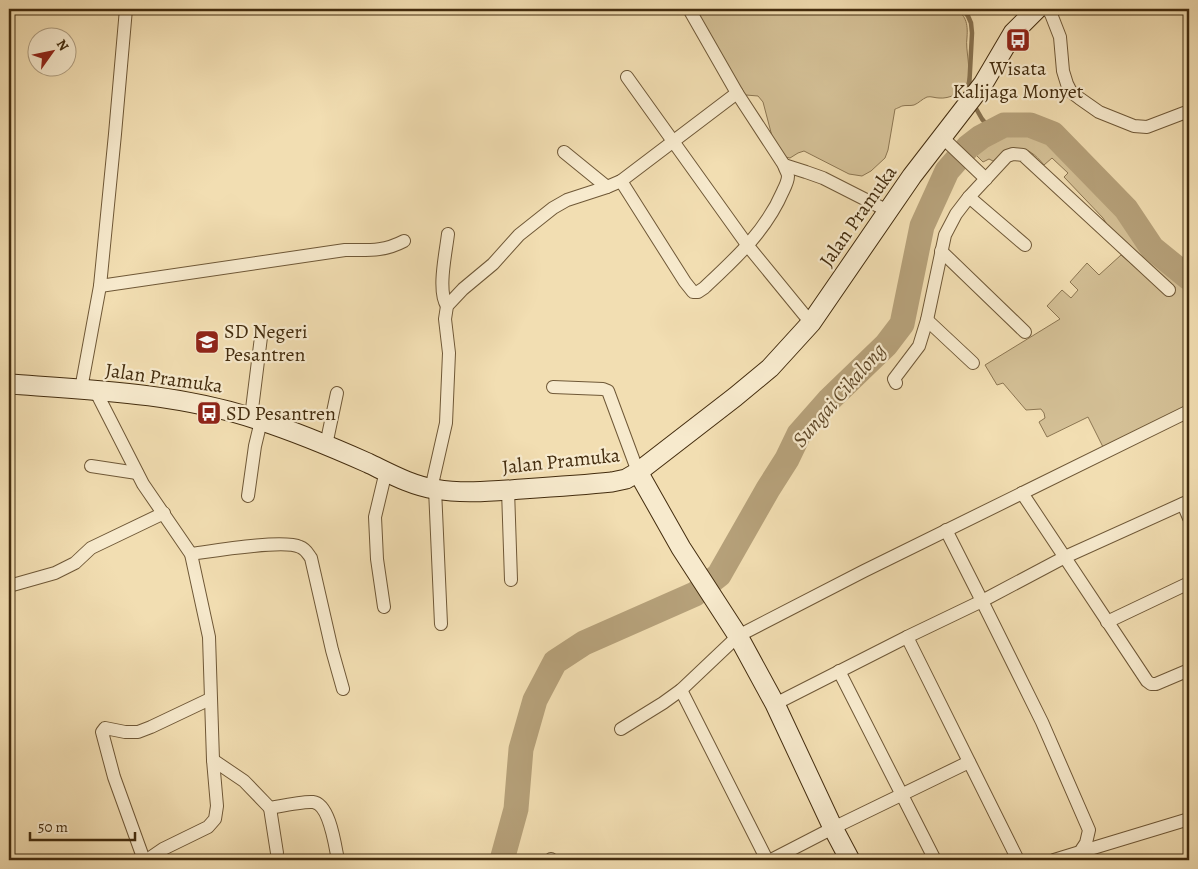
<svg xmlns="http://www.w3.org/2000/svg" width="1198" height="869" font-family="Alegreya,serif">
<rect width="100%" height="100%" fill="#f2deb2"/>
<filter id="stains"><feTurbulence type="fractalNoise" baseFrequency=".004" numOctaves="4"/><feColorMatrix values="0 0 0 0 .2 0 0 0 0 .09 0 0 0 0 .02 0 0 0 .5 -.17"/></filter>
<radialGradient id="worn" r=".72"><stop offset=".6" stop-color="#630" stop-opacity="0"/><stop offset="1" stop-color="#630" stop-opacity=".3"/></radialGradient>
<g fill="#d4c096" stroke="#8c7652">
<path d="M693 9H881L901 12 903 9H953C966 13 968 24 967 37 965 51 972 69 967 83 963 93 949 99 939 98 935 98 931 96 927 97 922 99 919 103 914 105 910 106 906 105 902 106 902 106 896 109 895 109L888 150 885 158 871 171 862 176 849 174 804 151 798 153 790 158 781 156 773 140 763 102 758 96 746 95 737 85Z"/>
<path d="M1006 133 1029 134 1048 141 1120 214 1145 253 1182 284 1189 288V406L1103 447 1088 417 1047 437 1039 422 1045 418 1044 413 1041 409 1026 410 1003 383 997 385 985 365 1060 319 1047 306 1062 290 1071 298 1078 290 1070 282 1087 263 1099 275 1121 255 1163 291 1174 294 1175 287 1113 234 1103 218 1064 177 1068 173 1052 158 1044 165C1026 143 1015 145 993 161L989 159 983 162 974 153 985 144Z"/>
</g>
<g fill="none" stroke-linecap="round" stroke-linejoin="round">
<g stroke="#88724f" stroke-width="4.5">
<path d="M960 9 963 10 968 16 971 23 972 33 969 90"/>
<path d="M974 105 982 119 992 131"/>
</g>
<path stroke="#b6a17a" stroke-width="25" d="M502 860 516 809 521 749 535 700 555 662 584 643 695 594 719 575 768 489 787 459 799 434 829 400 886 345 902 324 922 226 947 171 968 147 981 137 1004 125H1030L1053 134 1126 209 1152 248 1189 278"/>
<defs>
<g id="street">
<path d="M1047 9 1051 14 1060 37 1063 71 1067 84 1071 92 1079 98 1099 112 1134 126 1147 127 1189 111"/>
<path d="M627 77 748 246 811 323"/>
<path d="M942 137 986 179"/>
<path d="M564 152 607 187 621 181 737 93"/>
<path d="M784 165 806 172 823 178 888 211"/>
<path d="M621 181 685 282 693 292H698L704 288C735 259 766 231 783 191 785 187 788 181 788 176 788 173 785 169 784 165L737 93 689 9"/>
<path d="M969 197 1025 245"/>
<path d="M941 251 1025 332"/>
<path d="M100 286 345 250C368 250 383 252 404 241"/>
<path d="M447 306C437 291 446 252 448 234"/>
<path d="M927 320 973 363"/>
<path d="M896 383 894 379 919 346 927 320 945 235 956 214 969 197 1007 156 1013 154 1023 155 1169 290"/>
<path d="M553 387 603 389 608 391 638 472"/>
<path d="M81 389 100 286 115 134 126 9"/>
<path d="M95 390 143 484 191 554 209 637 213 760 217 806 215 819 208 827 163 849 147 860"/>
<path d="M251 417 261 337"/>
<path d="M326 445 337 393"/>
<path d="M91 466 137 473"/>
<path d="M431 489 446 423 449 353 445 319 447 306 463 289 493 264 519 235 553 208 567 200 607 187"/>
<path d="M435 489 441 624"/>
<path d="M508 490 511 580"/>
<path d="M1022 493 1147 681 1151 684H1156L1189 670"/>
<path d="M248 496 255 446 261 421"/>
<path d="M1183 504 1189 518"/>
<path d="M946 530 982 601 1042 722 1089 830 1086 843 1080 852 1054 860"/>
<path d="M191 554C213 551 283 539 300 547 306 549 308 554 311 558L332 650 343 689"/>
<path d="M9 586 55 573 75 563 91 548 164 513"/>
<path d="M384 607 377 559 375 517 386 471"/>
<path d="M1107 622 1189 583"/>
<path d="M907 637 1018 860"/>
<path d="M839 671 935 860"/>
<path d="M681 690 767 860"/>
<path d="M775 704 907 637 982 601 1065 557 1189 501"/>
<path d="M621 729 663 703 681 690 738 636 864 571 1189 411"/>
<path d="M213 760 244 781 270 808C281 806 303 801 313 802 330 804 335 846 338 860"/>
<path d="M270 808 277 853"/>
<path d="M1080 852 1189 819"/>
<path d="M551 859 552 860"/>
<path d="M144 860 114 777 102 732 105 728 125 732H138L151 727 210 699"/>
<path d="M771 860 833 828 969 762"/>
</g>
<g id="secondary">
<path d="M9 384C93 390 178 393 259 420 296 432 332 447 368 463 389 473 412 486 435 489 463 494 493 491 522 489 552 487 582 485 612 482L626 479 638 472 735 397 770 368 811 323 912 176 983 84 1013 33 1037 9"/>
<path d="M638 472 681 548 738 636 775 704 833 828 850 860"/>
</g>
</defs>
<use href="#street" stroke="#6f5837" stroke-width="14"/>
<use href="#secondary" stroke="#432c0e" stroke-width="21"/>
<use href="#street" stroke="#f7eacd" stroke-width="12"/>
<use href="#secondary" stroke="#f7eacd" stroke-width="19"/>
</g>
<defs>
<symbol id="bus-square" viewBox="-11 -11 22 22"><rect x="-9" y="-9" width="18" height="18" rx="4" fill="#8f2418" stroke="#f7eacd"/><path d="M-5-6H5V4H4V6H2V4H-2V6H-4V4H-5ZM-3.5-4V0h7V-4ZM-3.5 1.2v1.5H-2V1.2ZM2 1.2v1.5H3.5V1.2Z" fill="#fff"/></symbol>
<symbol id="school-square" viewBox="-11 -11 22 22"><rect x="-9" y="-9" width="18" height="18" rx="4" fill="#8f2418" stroke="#f7eacd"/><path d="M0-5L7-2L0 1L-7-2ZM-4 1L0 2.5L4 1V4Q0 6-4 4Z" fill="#fff"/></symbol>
</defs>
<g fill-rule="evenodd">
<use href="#bus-square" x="1004" y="26" width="28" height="28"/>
<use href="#school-square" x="193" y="328" width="28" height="28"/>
<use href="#bus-square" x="195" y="399" width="28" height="28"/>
</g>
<g text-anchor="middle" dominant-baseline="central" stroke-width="4.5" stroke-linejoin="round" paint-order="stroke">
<g font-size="20" fill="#432c0e" stroke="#f7eacd" text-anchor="start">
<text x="1018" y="68" text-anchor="middle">Wisata<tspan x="1018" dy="23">Kalijaga Monyet</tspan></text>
<text x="224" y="331">SD Negeri<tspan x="224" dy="23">Pesantren</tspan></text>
<text x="226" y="413">SD Pesantren</text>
</g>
<g font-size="20" fill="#432c0e" stroke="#f7eacd">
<text transform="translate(858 216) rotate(-55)">Jalan Pramuka</text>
<text transform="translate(164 378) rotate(8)">Jalan Pramuka</text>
<text transform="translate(561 461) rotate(-6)">Jalan Pramuka</text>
</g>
<g font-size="21" font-style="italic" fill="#604929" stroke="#f7eacd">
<text transform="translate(839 395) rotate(-49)">Sungai Cikalong</text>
</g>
</g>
<rect width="1198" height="869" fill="none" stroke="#f2deb2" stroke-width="30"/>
<rect x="10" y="10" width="1178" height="849" fill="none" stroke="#432c0e" stroke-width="2.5"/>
<rect x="15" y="15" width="1168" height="839" fill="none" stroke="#432c0e"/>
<g transform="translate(52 52) rotate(57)"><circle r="24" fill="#f7eacd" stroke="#af9e81"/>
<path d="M0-4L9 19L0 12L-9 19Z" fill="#8f2418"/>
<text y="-8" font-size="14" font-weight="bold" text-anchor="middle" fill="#432c0e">N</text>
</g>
<path d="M30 832v8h105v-8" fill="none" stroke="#432c0e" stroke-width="2.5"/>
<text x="38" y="832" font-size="15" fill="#432c0e" stroke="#f7eacd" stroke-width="4" paint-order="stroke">50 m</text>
<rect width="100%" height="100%" filter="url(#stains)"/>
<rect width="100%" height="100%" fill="url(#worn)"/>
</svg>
